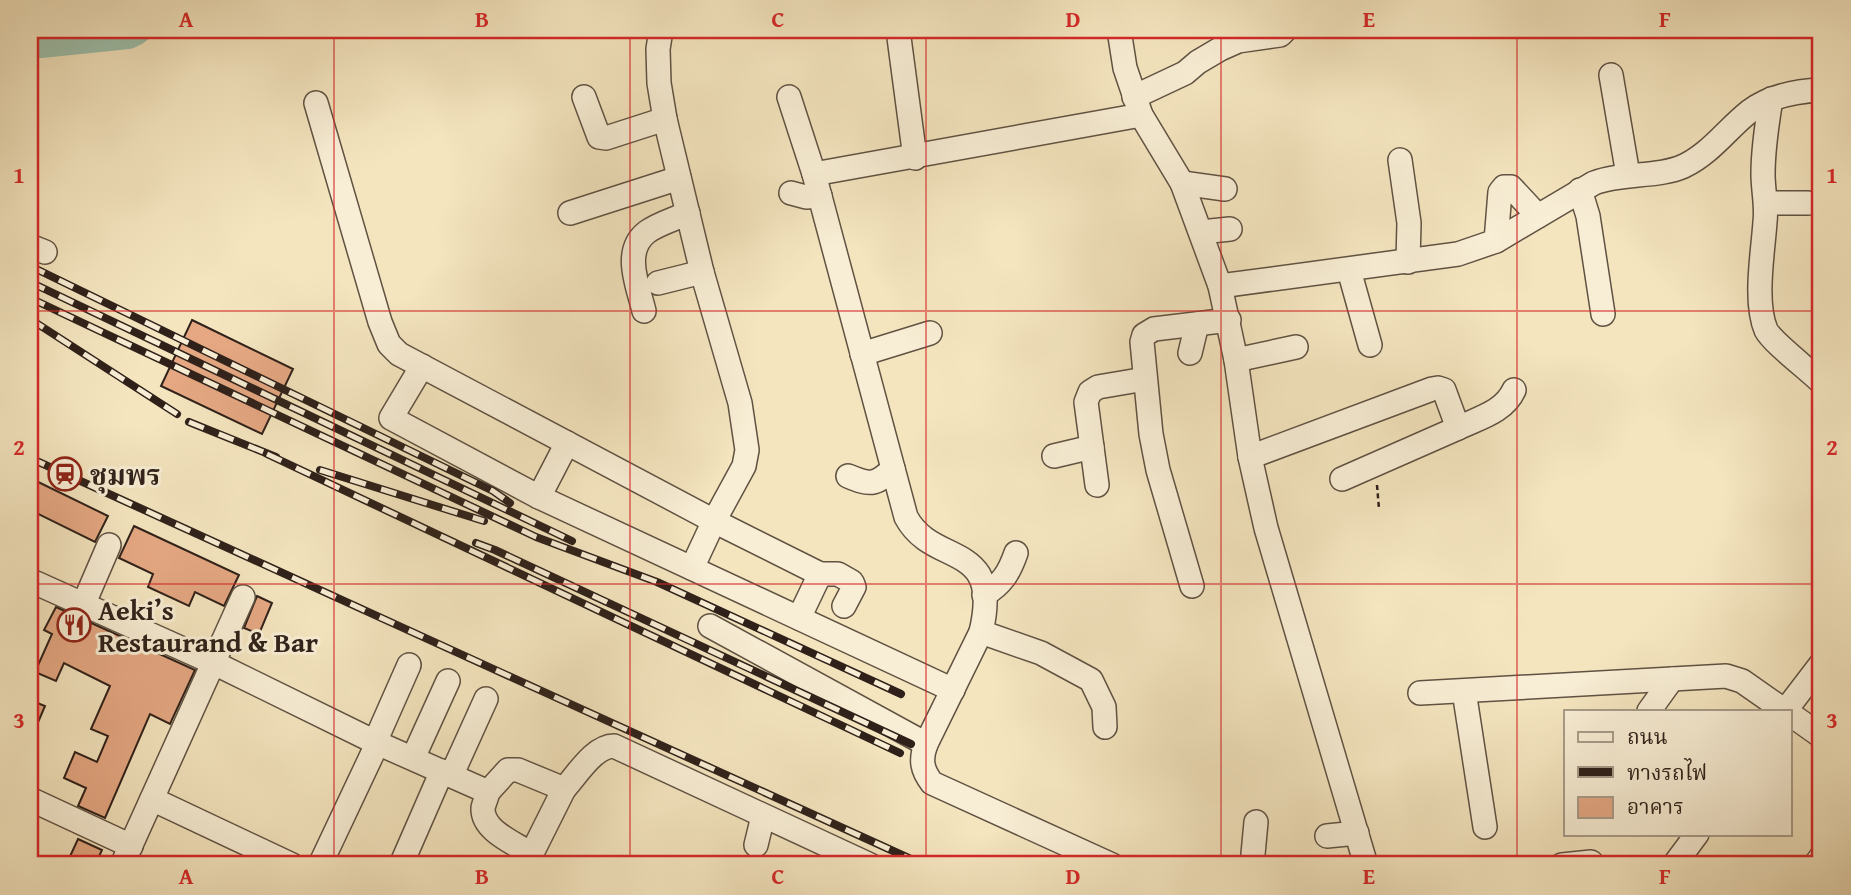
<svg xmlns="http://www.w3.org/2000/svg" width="1851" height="895" font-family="'Gentium Book Plus','Noto Serif Thai',serif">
<rect width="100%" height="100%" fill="#f4e5bf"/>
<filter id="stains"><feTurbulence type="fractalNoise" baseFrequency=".00286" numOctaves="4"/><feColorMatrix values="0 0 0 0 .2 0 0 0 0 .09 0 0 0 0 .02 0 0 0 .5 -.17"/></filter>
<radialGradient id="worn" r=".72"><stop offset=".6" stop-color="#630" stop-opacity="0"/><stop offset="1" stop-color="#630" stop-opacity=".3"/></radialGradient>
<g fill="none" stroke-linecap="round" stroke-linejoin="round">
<path stroke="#9dc0ac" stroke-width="30" d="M30 38 41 43 128 34 136 30"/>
</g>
<g fill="#e5a883" stroke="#2f211a" stroke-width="2">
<path d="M192 320 293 369 262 434 161 386Z"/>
<path d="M30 478 108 516 95 542 30 510Z"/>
<path d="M134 526 239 575 224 606 195 592 189 606 148 587 153 574 119 558Z"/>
<path d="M257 596 272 603 259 634 244 628Z"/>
<path d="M56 607 195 670 170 724 150 714 105 818 78 806 86 788 64 778 75 752 97 762 108 736 91 729 110 686 64 663 56 681 35 672 52 634 44 630Z"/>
<path d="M30 700 45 706 30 741Z"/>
<path d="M78 839 102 850 95 865H66Z"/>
</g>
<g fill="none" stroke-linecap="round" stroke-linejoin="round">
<defs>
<g id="minor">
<path d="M661 30 658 49 659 83 665 119 702 272 740 403 747 450 744 466 714 521 692 568"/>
<path d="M898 30 915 158"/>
<path d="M1119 30 1125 68 1141 115 1182 183 1220 286 1236 360 1250 457 1266 528 1366 865"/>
<path d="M1611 75 1628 175"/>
<path d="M584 97 599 137 606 138 665 119"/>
<path d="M789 97 814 174 906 517C933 568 1003 539 981 632L926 744C920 760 922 770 932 783L1112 865"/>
<path d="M1134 97 1185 73 1198 62 1220 49 1238 41 1280 35 1285 30"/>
<path d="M1771 99C1767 123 1763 149 1763 174 1763 190 1767 206 1765 222 1763 252 1754 302 1766 330 1772 342 1809 370 1821 382"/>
<path d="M316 103 380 322 389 344 399 354 714 521 820 574 799 618"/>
<path d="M1400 160 1409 223 1408 262"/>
<path d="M814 174 1141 115"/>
<path d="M1182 183 1225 189"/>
<path d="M1580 190 1588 216 1603 314"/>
<path d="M791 193 806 197 820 196"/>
<path d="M1766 203H1808"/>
<path d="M570 213 679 178"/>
<path d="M1201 232 1230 229"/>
<path d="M1496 241 1500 192 1504 187H1511L1538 216"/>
<path d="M30 246 45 252"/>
<path d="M1349 270 1370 345"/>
<path d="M658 283 702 272"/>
<path d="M1220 286 1458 254 1496 241 1594 183C1622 172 1657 178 1684 166 1711 153 1727 129 1750 111 1770 96 1797 91 1821 90"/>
<path d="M644 311C638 286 622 251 647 232 658 224 675 219 688 213"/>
<path d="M1190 353 1197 324"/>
<path d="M862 354 930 333"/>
<path d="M1236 360 1296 347"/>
<path d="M422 366 391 418 539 497 953 690"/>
<path d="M1458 428C1479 418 1504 412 1514 390"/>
<path d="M1054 456 1092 447"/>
<path d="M1250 457 1432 389 1438 388 1444 390 1458 428 1342 479"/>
<path d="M848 476C870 485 874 486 893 469"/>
<path d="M1097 485 1086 402 1090 392 1098 387 1145 379"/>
<path d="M539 497 567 443"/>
<path d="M820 574H838L852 582 854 587 844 606"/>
<path d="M36 583 214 663 375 742 488 792 508 770H518L564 789C577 775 594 746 614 746L870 865"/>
<path d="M1192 586 1158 470 1151 434 1142 342 1144 335 1154 329 1229 320"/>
<path d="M984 595C1002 584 1009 573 1016 553"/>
<path d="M84 603 109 545"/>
<path d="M710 626 926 744"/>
<path d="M981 632 1041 653 1091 680 1104 707 1105 727"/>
<path d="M1464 691 1485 827"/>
<path d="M1420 693 1726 676 1742 681 1785 711"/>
<path d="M1649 711 1672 679"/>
<path d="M1785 711 1821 664"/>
<path d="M1790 714 1821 736"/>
<path d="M375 742 409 665"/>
<path d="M413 758 448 681"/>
<path d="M452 774 486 699"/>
<path d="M488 792C487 797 484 803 483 808 482 831 515 843 531 854"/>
<path d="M30 799 131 846"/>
<path d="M152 799 292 865"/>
<path d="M1327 836 1357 833"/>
<path d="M756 845 763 816"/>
<path d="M122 865 243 597"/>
<path d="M320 865 378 742"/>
<path d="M401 865 442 771"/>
<path d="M526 865 564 789"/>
<path d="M1252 865 1256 822"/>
<path d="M1562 865 1591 862"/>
<path d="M1674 865 1697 834"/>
<path d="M1815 865 1821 857"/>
</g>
</defs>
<use href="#minor" stroke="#605243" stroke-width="26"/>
<path stroke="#2f211a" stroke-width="2.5" stroke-dasharray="5 3.5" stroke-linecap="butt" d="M1377 485 1379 509"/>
<use href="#minor" stroke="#f8eed5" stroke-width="23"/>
<defs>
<g id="rail">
<path d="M30 266 493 491 510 503"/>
<path d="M30 282 572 541"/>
<path d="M30 298 536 537 657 582 901 694"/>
<path d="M30 319 177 414"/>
<path d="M189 422 276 457"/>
<path d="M267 454 900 753"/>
<path d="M30 458 924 865"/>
<path d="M320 470 484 521"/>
<path d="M476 543 495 550 911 744"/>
</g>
</defs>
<use href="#rail" stroke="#2f211a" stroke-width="8"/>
<use href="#rail" stroke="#f8eed5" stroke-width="5" stroke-dasharray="16" stroke-linecap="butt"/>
</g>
<path fill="none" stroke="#d62828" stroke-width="2" stroke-opacity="0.55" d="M334 30V865M630 30V865M926 30V865M1221 30V865M1517 30V865M30 311H1821M30 584H1821"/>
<defs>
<symbol id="station-ring" viewBox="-11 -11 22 22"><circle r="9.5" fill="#f8eed5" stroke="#8f2418" stroke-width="1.5"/><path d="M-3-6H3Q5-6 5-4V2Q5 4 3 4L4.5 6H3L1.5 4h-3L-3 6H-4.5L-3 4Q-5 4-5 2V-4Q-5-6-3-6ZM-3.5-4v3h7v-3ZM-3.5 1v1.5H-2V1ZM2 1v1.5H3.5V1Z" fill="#8f2418"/></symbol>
<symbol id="restaurant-ring" viewBox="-11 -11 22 22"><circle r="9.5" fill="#f8eed5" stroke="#8f2418" stroke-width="1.5"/><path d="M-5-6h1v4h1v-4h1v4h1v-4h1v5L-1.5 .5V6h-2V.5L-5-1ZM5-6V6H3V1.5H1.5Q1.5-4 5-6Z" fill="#8f2418"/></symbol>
</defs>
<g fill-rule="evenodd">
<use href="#station-ring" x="46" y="455" width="38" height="38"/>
<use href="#restaurant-ring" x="55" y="606" width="38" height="38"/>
</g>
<g text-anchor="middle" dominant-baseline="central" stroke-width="6" stroke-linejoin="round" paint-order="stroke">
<g font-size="28" font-weight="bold" fill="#2f211a" stroke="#f8eed5" text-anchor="start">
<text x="90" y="474">ชุมพร</text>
<text x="98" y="609">Aeki’s<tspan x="98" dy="32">Restaurand &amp; Bar</tspan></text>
</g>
</g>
<rect width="1851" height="895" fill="none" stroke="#f4e5bf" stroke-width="77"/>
<rect x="1564" y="710" width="228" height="126" fill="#f8eed5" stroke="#a89c8a" stroke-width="2"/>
<rect x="1578" y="732" width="35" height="10" fill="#f8eed5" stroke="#a89c8a" stroke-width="2"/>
<text x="1627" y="744" font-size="21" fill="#2f211a">ถนน</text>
<rect x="1578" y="767" width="35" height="10" fill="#2f211a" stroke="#a89c8a" stroke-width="2"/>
<text x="1627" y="780" font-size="21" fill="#2f211a">ทางรถไฟ</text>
<rect x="1578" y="797" width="35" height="21" fill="#e5a883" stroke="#a89c8a" stroke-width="2"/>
<text x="1627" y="814" font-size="21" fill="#2f211a">อาคาร</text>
<rect x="38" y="38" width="1774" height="818" fill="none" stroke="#d62828" stroke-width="2.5"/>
<g font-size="23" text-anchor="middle" font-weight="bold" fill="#d62828">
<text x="186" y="27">A</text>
<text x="482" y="27">B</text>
<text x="778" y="27">C</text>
<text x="1073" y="27">D</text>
<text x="1369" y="27">E</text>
<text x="1665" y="27">F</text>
<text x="19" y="183">1</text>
<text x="1832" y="183">1</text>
<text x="19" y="455">2</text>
<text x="1832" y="455">2</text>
<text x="19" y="728">3</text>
<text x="1832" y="728">3</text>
<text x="186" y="884">A</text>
<text x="482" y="884">B</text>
<text x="778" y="884">C</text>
<text x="1073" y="884">D</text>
<text x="1369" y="884">E</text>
<text x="1665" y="884">F</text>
</g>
<rect width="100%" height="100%" filter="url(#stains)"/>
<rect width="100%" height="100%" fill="url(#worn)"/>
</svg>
